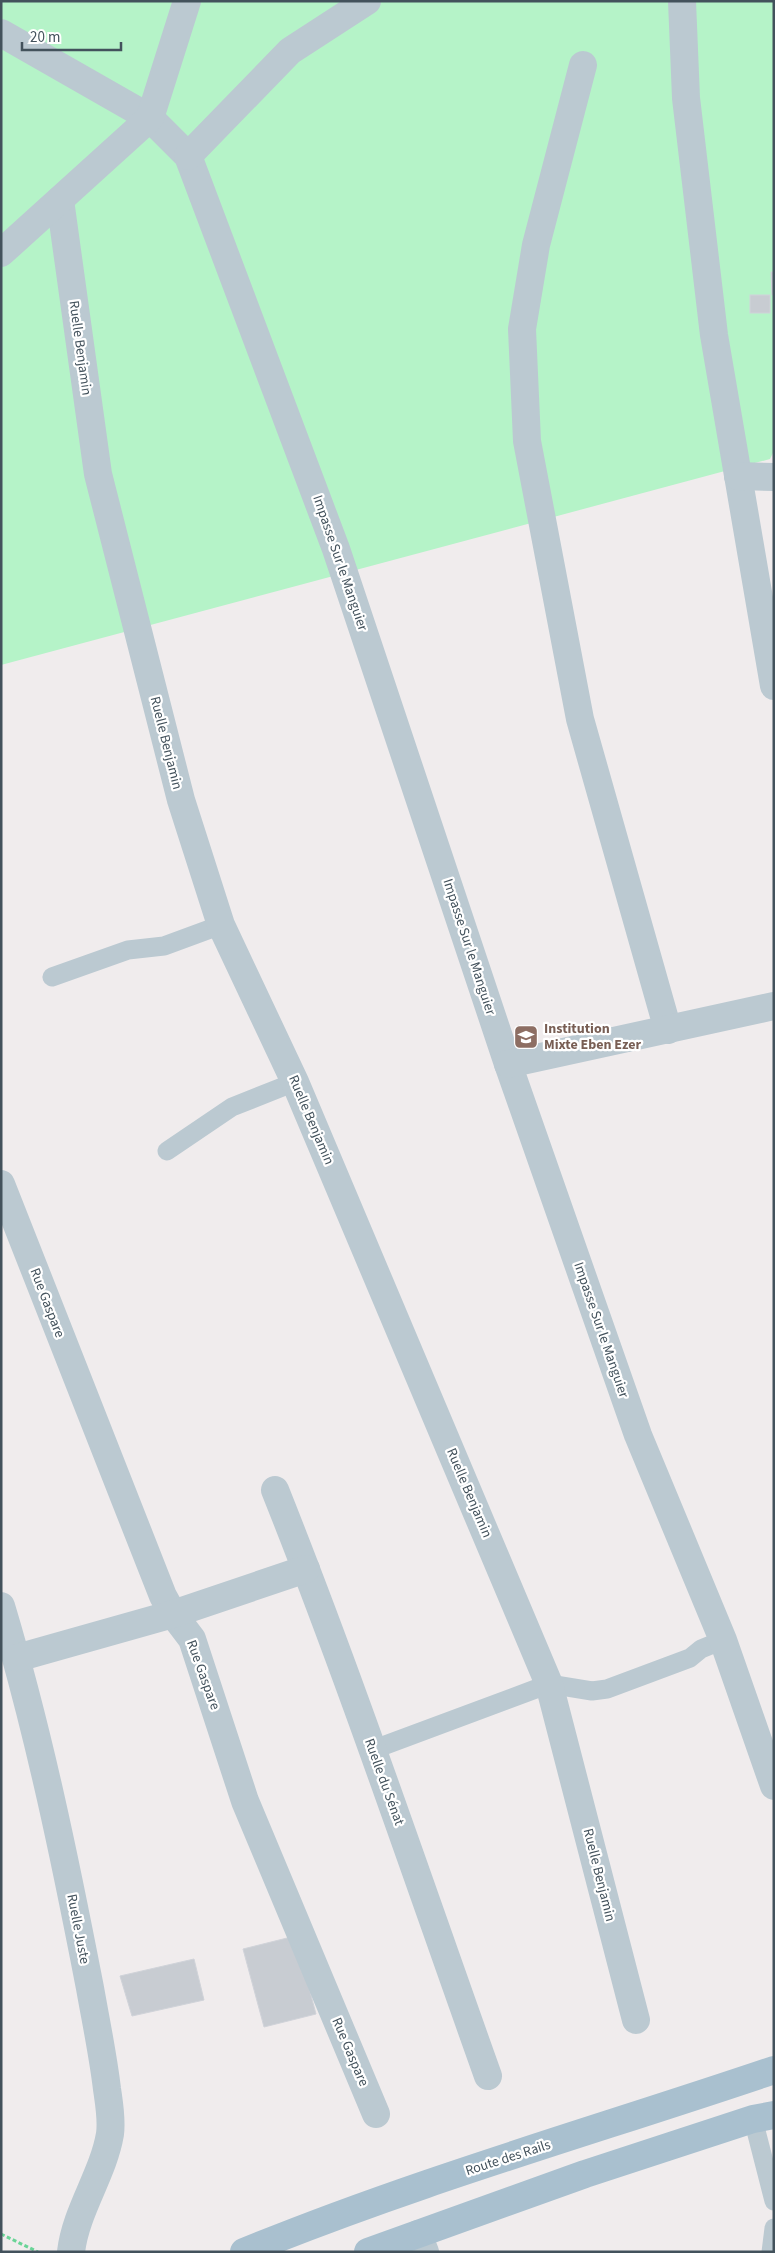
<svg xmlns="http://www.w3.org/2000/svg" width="775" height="2253" font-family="'Source Sans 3',sans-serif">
<rect width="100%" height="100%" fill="#f0eced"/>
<path fill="#b5f3c8" d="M1 1H774V451L770 459 1 665Z"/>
<g fill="#c8ccd2" stroke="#d0d3d9">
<path d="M771 272H774V295H772Z"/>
<rect x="750" y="295" width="20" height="18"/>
<path d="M295 1936 316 2014 264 2027 243 1949Z"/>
<path d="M194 1959 204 2000 132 2016 120 1976Z"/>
</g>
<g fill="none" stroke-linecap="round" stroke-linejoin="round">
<path stroke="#6ad497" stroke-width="3" stroke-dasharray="4 2.5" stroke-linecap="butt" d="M1 2234 38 2252"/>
<g stroke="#bbc9d1" stroke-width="19">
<path d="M52 977 128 950 164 946 221 925"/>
<path d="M167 1151 232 1107 295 1082"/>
<path d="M372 1750 549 1684 592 1691 607 1689 690 1658 701 1649 723 1640"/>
<path d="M753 2119 774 2201"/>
<path d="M771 2252 774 2228"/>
</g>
<g stroke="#bbc9d1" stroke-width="28">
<path d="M682 1 686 98 714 335 774 686"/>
<path d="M1 33 150 118 188 156 336 549 508 1064 638 1435 723 1640 774 1786"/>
<path d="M583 65 536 245 522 329 527 441 580 719 668 1030"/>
<path d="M188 156 290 51 367 1"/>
<path d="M60 200 98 474 181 800 221 925 295 1082 549 1684 636 2020"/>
<path d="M1 253 150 118 187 1"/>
<path d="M738 476 774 477"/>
<path d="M508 1064 774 1006"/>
<path d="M1 1184 163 1596 173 1614 192 1639 245 1801 376 2114"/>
<path d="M275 1490C352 1683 418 1880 488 2076"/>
<path d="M1 1606C39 1733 65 1859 90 1988 96 2022 103 2055 107 2089 109 2103 112 2119 110 2134 103 2175 76 2210 71 2252"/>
<path d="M17 1658 173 1614 306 1569"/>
<path d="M418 2234 425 2252"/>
</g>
<g stroke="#a9c0cf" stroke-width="28">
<path d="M244 2252C417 2181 597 2130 774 2070"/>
<path d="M368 2252 585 2174 753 2119 774 2115"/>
</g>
</g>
<defs>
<symbol id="school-square" viewBox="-11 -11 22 22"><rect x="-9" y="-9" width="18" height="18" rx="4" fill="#8d6e63" stroke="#fff"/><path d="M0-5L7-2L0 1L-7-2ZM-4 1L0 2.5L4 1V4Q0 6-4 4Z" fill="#fff"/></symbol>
</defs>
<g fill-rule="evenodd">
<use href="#school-square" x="512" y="1023" width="28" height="28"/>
</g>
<g text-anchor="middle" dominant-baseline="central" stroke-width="4.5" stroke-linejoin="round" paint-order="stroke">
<g font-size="14" fill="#43525c" stroke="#fff">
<text transform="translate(80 348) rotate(82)">Ruelle Benjamin</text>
<text transform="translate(340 563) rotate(71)">Impasse Sur le Manguier</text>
<text transform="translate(166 743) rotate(76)">Ruelle Benjamin</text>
<text transform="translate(469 947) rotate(72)">Impasse Sur le Manguier</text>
<text transform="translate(311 1120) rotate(67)">Ruelle Benjamin</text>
<text transform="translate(47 1303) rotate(69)">Rue Gaspare</text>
<text transform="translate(601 1330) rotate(71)">Impasse Sur le Manguier</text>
<text transform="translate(469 1493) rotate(67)">Ruelle Benjamin</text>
<text transform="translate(203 1675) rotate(70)">Rue Gaspare</text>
<text transform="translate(384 1782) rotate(70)">Ruelle du Sénat</text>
<text transform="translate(599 1875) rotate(76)">Ruelle Benjamin</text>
<text transform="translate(78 1929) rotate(79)">Ruelle Juste</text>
<text transform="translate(350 2052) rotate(67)">Rue Gaspare</text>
<text transform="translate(508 2158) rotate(-18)">Route des Rails</text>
</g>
<g font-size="14" font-weight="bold" fill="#785e54" stroke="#fff" text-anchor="start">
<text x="544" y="1029">Institution<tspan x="544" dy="16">Mixte Eben Ezer</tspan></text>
</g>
</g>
<rect width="775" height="2253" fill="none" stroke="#43525c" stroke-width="5"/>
<path d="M22 42v8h99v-8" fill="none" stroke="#43525c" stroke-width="2.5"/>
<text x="30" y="42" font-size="15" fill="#43525c" stroke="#ffffff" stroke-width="4" paint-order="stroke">20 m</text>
</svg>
